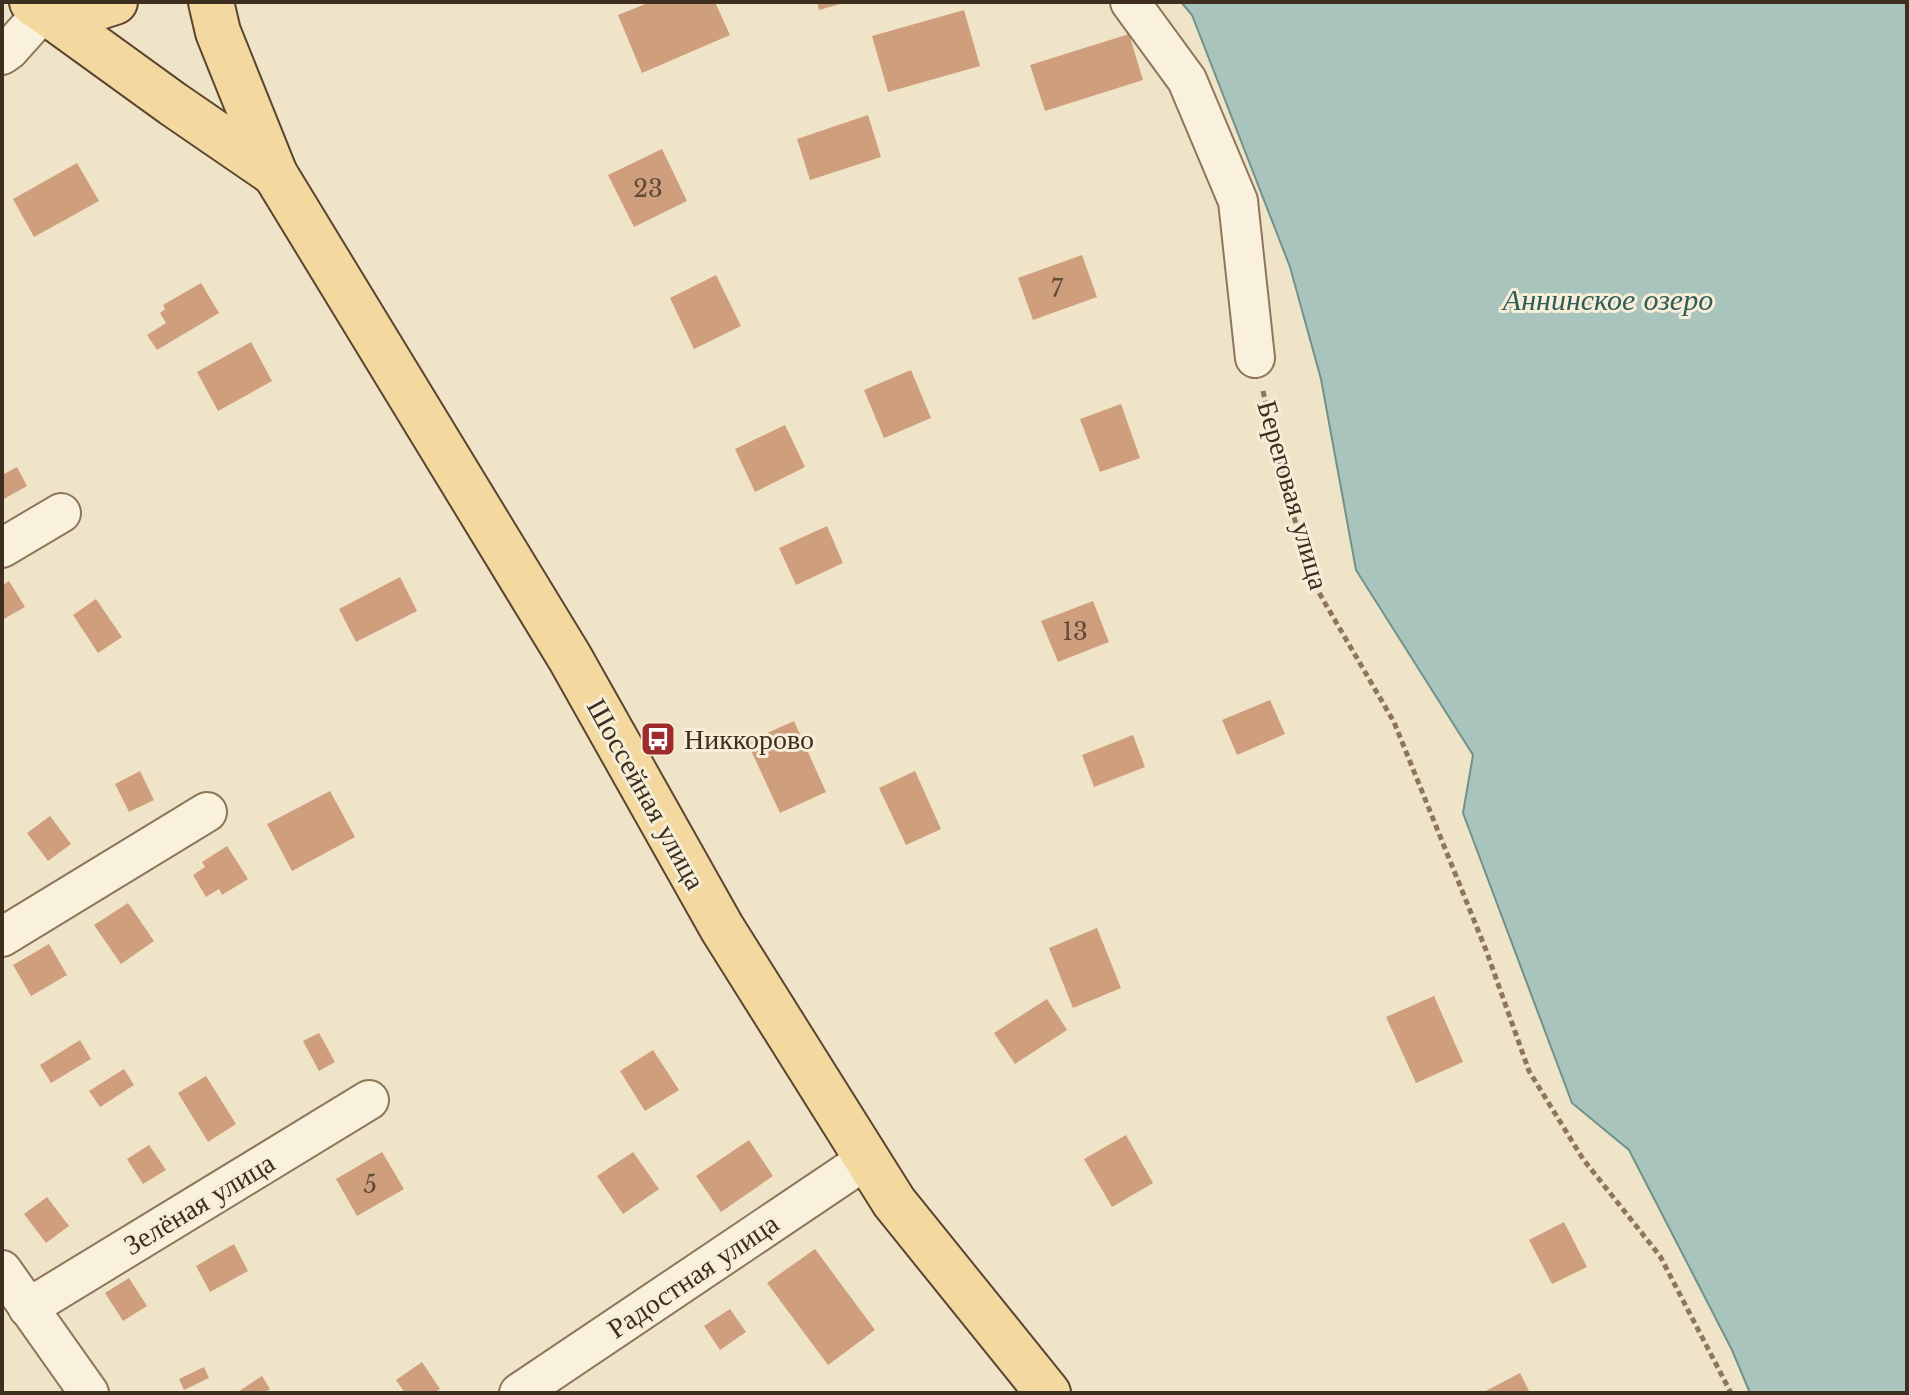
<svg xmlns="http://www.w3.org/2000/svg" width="1909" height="1395" font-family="'Libre Baskerville',serif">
<rect width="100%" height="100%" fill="#f0e4c8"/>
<path fill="#a9c4bc" stroke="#6f938a" stroke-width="2" d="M1181 2H1907V1393H1750L1732 1350 1629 1150 1572 1103 1463 813 1473 755 1356 570 1321 379 1290 267 1192 15Z"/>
<g fill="#cf9f7d">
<path d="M650 2H715L730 35 642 73 618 15Z"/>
<path d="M817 2H844V3L819 10Z"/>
<path d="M964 10 980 66 888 92 872 36Z"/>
<path d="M1129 34 1143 80 1045 111 1030 65Z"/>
<path d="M868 115 881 157 810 180 797 139Z"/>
<path d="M662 149 687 201 634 227 608 175Z"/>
<path d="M77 163 99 201 34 237 13 199Z"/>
<path d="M1082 255 1097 297 1033 320 1018 278Z"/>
<path d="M716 275 741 326 694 349 670 298Z"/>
<path d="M201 283 219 313 157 350 147 335 166 323 160 313 165 309 163 305Z"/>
<path d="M251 342 272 381 218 411 197 372Z"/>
<path d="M911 370 931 418 884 438 864 390Z"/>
<path d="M1121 404 1140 458 1100 472 1080 419Z"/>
<path d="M785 425 805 467 755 492 735 449Z"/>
<path d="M17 467 27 486 2 500V475Z"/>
<path d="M827 526 843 563 796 585 779 548Z"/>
<path d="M400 577 417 611 356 642 339 609Z"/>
<path d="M9 581 25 607 2 620V586Z"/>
<path d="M96 599 122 637 98 653 73 615Z"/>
<path d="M1093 601 1109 642 1058 662 1041 621Z"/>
<path d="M1270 700 1285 734 1237 755 1222 720Z"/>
<path d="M794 721 826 792 780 813 747 742Z"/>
<path d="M1133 735 1145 767 1094 787 1082 755Z"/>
<path d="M140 771 154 800 129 812 115 784Z"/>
<path d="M915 771 941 829 906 845 879 788Z"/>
<path d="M330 791 355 837 292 871 267 824Z"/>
<path d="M50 816 71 844 48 861 27 833Z"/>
<path d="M227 846 248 879 222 895 219 889 206 897 193 875 205 867 202 862Z"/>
<path d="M128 903 154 941 121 964 94 925Z"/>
<path d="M1097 928 1121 988 1073 1008 1049 948Z"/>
<path d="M49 944 67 975 31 996 13 965Z"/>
<path d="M1434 996 1463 1062 1416 1083 1386 1017Z"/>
<path d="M1047 999 1067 1030 1015 1064 994 1033Z"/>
<path d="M319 1033 335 1062 319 1071 303 1041Z"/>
<path d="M80 1040 91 1059 51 1083 40 1065Z"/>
<path d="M653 1050 679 1090 645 1111 620 1071Z"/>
<path d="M124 1069 134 1085 100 1107 89 1091Z"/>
<path d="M206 1076 236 1124 208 1142 178 1093Z"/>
<path d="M1126 1135 1153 1183 1112 1207 1084 1159Z"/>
<path d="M749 1140 773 1176 721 1212 696 1176Z"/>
<path d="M149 1145 166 1170 143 1184 127 1159Z"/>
<path d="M382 1152 404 1189 357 1216 336 1179Z"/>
<path d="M633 1152 659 1189 623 1214 597 1176Z"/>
<path d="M47 1197 69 1226 46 1243 24 1214Z"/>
<path d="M1564 1222 1587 1267 1552 1284 1529 1240Z"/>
<path d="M234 1244 248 1271 210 1292 196 1266Z"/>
<path d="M815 1249 875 1330 828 1365 767 1283Z"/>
<path d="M129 1278 147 1306 123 1321 105 1293Z"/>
<path d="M730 1309 746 1332 720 1350 704 1326Z"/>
<path d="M422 1362 440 1389 434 1393H405L396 1380Z"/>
<path d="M204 1367 209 1378 184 1390 179 1379Z"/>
<path d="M1520 1373 1530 1393H1482Z"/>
<path d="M262 1376 270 1389 264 1393H236Z"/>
</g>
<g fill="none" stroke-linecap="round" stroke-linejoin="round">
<defs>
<g id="minor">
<path d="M1130 2 1187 80 1238 201 1255 358"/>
<path d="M2 55 9 50 44 11"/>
<path d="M2 548 61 513"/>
<path d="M2 937 207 812"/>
<path d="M2 1270 89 1393"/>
<path d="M28 1308 369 1100"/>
<path d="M519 1393 867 1159"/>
</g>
<g id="major">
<path d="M32 2 173 104 275 174"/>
<path d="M211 2 218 32 275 174 570 658 722 928 894 1202 1048 1393"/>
<path d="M35 5 93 9 115 2"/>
</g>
</defs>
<use href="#minor" stroke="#8d765c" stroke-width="42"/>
<use href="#major" stroke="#5b4430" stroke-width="48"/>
<path stroke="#8d765c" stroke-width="5" stroke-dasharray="6 4" stroke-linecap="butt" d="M1263 391 1290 505 1318 591 1394 722 1486 950 1529 1071 1583 1159 1660 1256 1731 1393"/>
<use href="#minor" stroke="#faf1dc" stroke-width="38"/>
<use href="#major" stroke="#f3d9a0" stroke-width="44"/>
</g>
<defs>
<symbol id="bus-square" viewBox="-11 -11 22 22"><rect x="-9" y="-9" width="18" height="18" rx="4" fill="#9e2a2b" stroke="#f7eed8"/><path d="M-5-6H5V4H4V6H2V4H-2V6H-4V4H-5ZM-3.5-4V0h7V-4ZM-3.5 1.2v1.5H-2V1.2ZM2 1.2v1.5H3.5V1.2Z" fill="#fff"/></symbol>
</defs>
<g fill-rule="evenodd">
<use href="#bus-square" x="638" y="719" width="40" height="40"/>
</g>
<g text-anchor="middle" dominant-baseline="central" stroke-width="6" stroke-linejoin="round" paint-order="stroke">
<g font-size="24" fill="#624a37">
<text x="648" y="188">23</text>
<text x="1057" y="288">7</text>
<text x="1075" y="631">13</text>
<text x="370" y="1184">5</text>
</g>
<g font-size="28" fill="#3d2e20" stroke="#f7eed8">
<text transform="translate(1293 495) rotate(74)">Береговая улица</text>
<text transform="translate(646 794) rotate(61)">Шоссейная улица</text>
<text transform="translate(199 1204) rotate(-31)">Зелёная улица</text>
<text transform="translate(693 1276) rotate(-34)">Радостная улица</text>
</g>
<g font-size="28" fill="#3d2e20" stroke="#f7eed8" text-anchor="start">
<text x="684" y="739">Никкорово</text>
</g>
<g font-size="30" font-style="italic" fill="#2f5d5a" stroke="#f7eed8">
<text x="1608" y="299">Аннинское озеро</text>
</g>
</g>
<rect width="1909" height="1395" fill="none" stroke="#3d2e20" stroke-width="8"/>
</svg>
